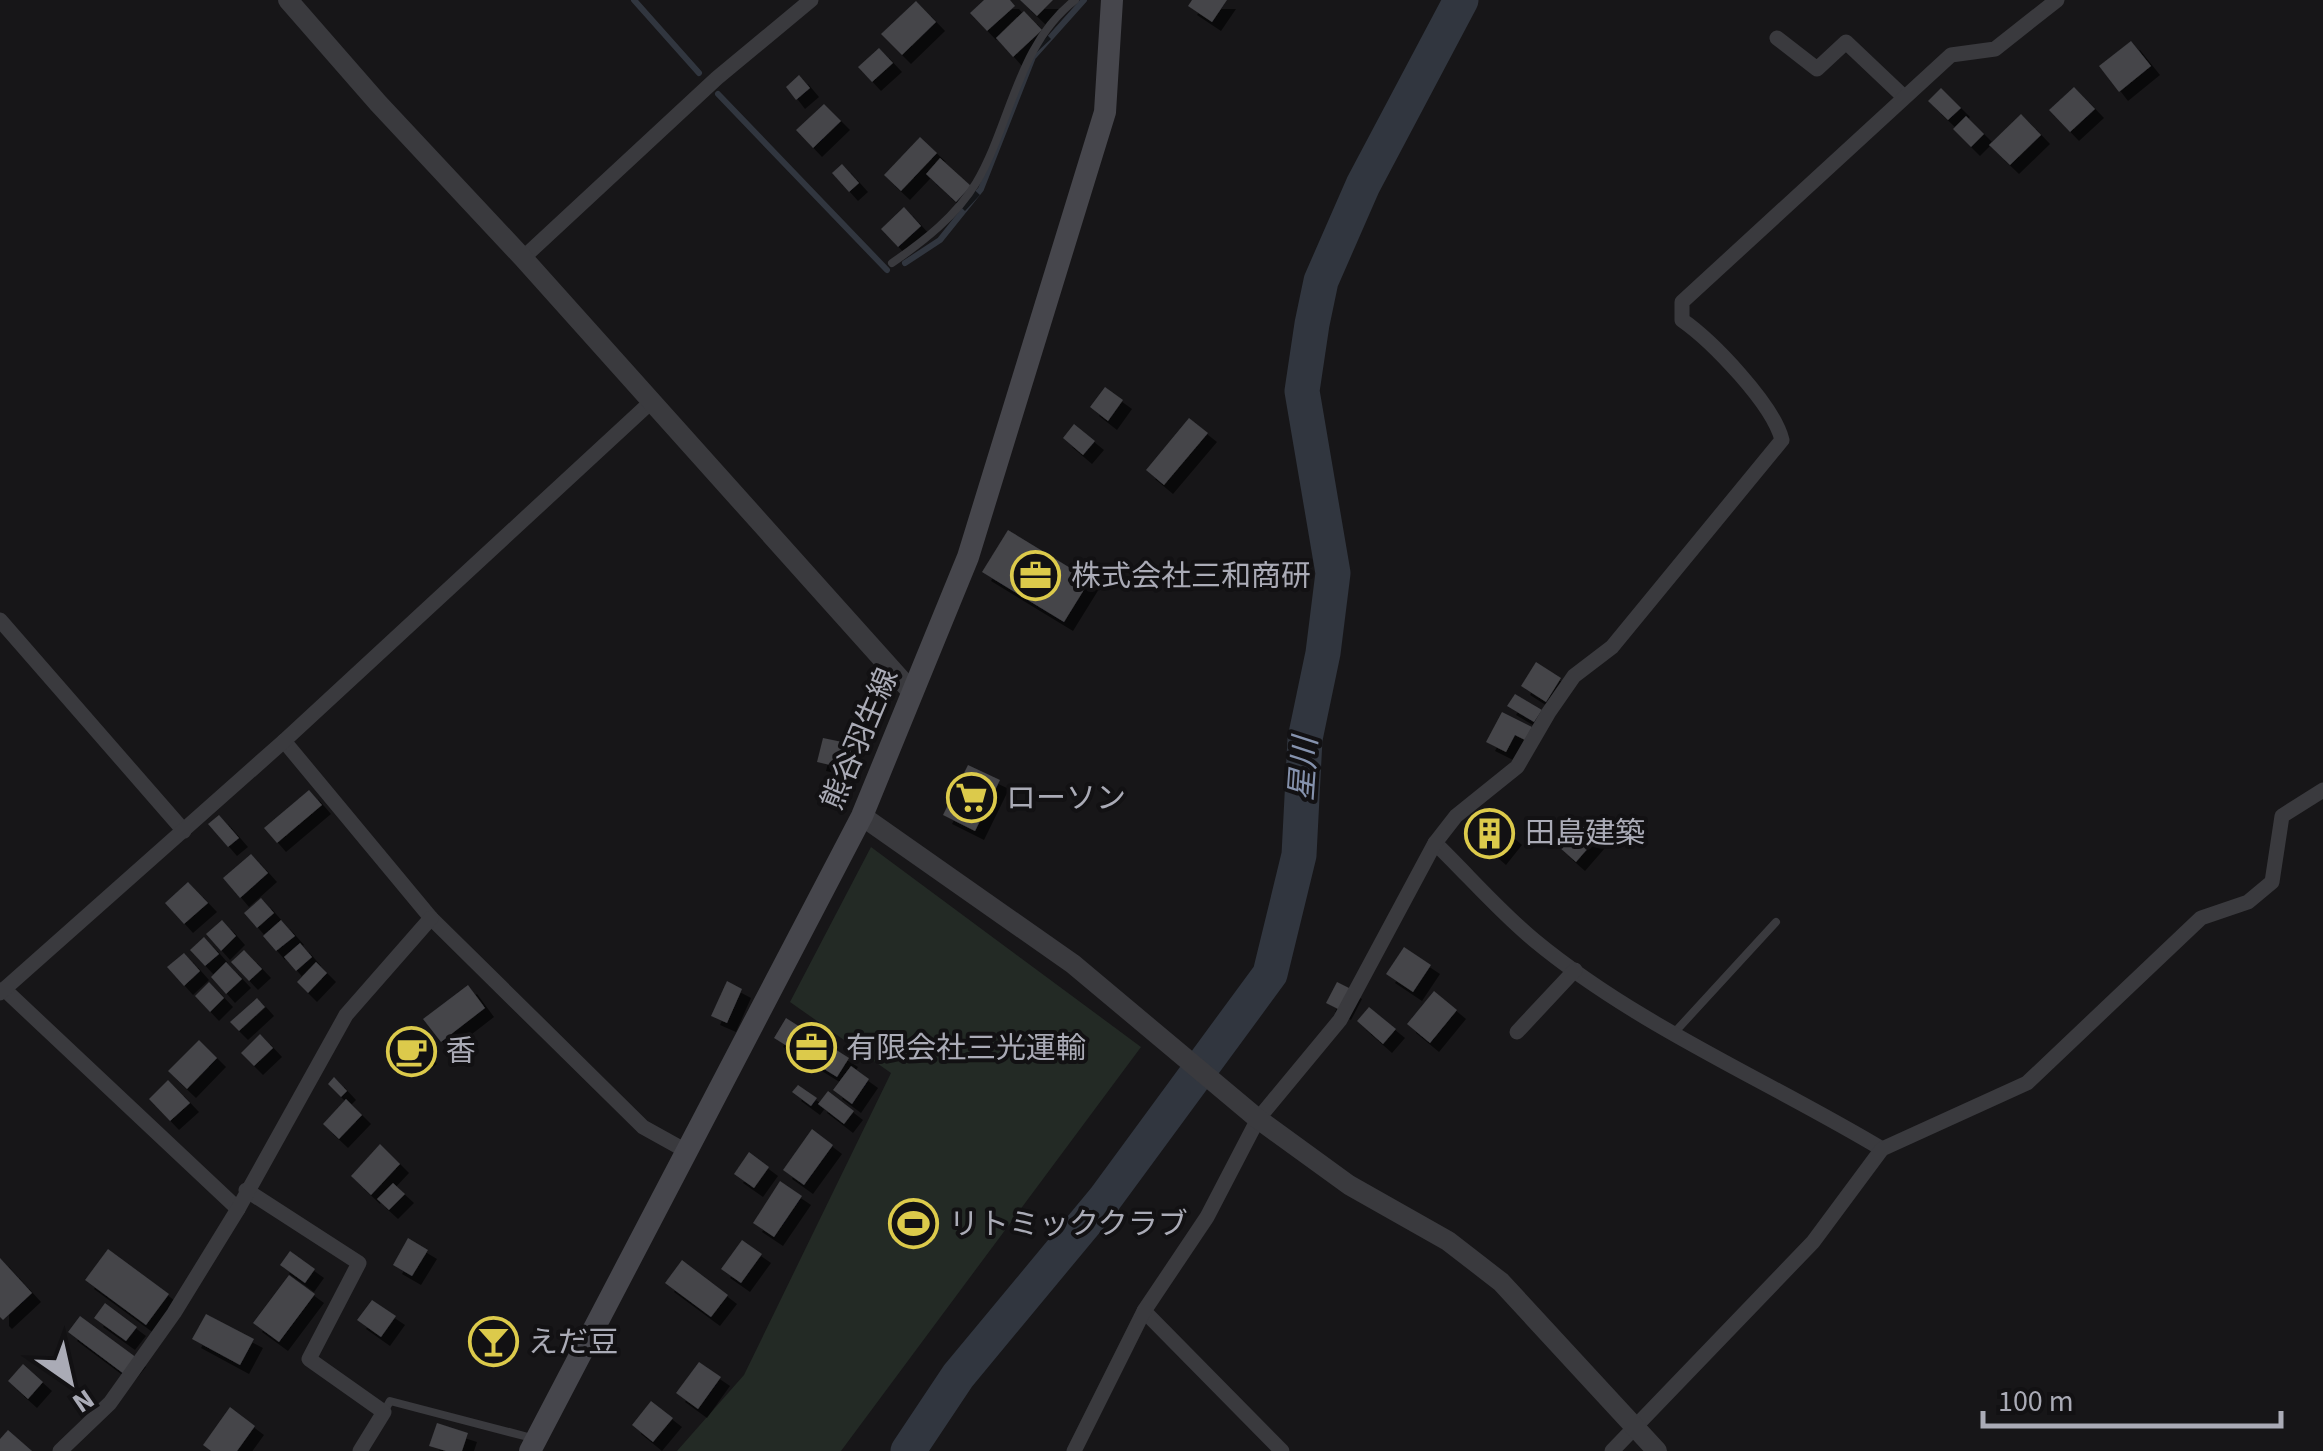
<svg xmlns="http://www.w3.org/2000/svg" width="2323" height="1451" font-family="'Source Sans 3','Noto Sans JP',sans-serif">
<defs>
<filter id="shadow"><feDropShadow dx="9" dy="9" stdDeviation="0" flood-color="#0009"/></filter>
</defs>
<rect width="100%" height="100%" fill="#171618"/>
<path fill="#232a25" d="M871 847 1141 1047 841 1451H677L744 1375 891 1073 790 1002Z"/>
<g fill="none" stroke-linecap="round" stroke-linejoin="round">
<g stroke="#31363f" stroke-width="6">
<path d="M634 0 699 73"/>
<path d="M718 94 887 270"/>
<path d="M905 263 940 240 981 189 1033 57 1084 0"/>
</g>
<path stroke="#31363f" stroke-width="35" d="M908 1451 958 1376 1104 1200 1270 974 1299 855 1305 739 1323 653 1333 573 1302 391 1312 324 1321 281 1363 185 1461 0"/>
</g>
<g fill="#444448" filter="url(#shadow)">
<path d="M984 0H1010L1015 6 987 31 970 13Z"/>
<path d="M1020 0H1053L1037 16Z"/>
<path d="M1192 0H1227L1212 22 1188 6Z"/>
<path d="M916 1 936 22 902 55 881 34Z"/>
<path d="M1024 11 1042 30 1013 57 996 38Z"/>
<path d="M2131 41 2151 66 2119 92 2099 66Z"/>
<path d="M879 48 893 63 872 82 858 67Z"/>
<path d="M799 75 810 88 796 100 786 87Z"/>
<path d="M2074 87 2095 109 2070 132 2049 110Z"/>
<path d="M1941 88 1961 108 1948 120 1928 101Z"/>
<path d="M824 104 841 121 813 148 796 130Z"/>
<path d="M2021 114 2041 135 2010 165 1989 145Z"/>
<path d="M1966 116 1984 134 1971 147 1953 129Z"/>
<path d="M920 137 937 153 901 191 884 175Z"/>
<path d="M940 158 971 186 956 202 926 174Z"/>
<path d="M842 164 859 183 849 192 832 173Z"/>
<path d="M904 207 921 226 898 247 881 229Z"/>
<path d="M1105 387 1123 400 1108 421 1090 407Z"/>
<path d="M1189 418 1208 433 1164 485 1146 470Z"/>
<path d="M1074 424 1095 441 1083 455 1063 438Z"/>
<path d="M1008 530 1090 580 1064 622 982 572Z"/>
<path d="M1536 662 1561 678 1546 702 1521 686Z"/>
<path d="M1515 694 1542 710 1534 722 1507 706Z"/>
<path d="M1502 712 1532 727 1525 740 1515 735 1506 752 1486 742Z"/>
<path d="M823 738 852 744 847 769 817 762Z"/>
<path d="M968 765 1000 780 975 831 943 815Z"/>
<path d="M309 790 322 805 277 843 264 828Z"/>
<path d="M1484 811 1513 836 1497 856 1467 830Z"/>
<path d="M219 815 239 838 228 847 208 824Z"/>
<path d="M1579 823 1596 839 1576 862 1559 847Z"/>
<path d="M251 854 268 873 240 898 223 878Z"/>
<path d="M188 882 208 903 184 924 165 903Z"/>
<path d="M261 898 274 913 257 928 244 913Z"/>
<path d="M222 920 236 936 221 951 206 934Z"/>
<path d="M281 920 295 936 276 951 263 936Z"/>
<path d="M204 937 219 954 205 966 190 950Z"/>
<path d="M300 943 312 957 296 971 284 957Z"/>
<path d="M1404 947 1431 965 1413 992 1386 974Z"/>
<path d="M244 950 262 969 249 981 231 962Z"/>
<path d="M184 953 200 971 184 986 167 967Z"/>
<path d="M226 962 242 979 226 994 211 977Z"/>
<path d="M316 962 327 973 308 993 297 982Z"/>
<path d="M727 981 742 989 727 1023 711 1016Z"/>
<path d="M209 982 224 998 210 1012 195 996Z"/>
<path d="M1337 982 1353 990 1342 1011 1326 1003Z"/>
<path d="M468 985 485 1008 441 1042 423 1019Z"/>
<path d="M1434 991 1457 1010 1430 1043 1407 1024Z"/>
<path d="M257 998 265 1007 239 1031 230 1022Z"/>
<path d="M1369 1007 1396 1029 1383 1044 1357 1021Z"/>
<path d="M786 1018 849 1058 837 1077 774 1038Z"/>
<path d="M412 1033 428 1055 410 1068 394 1047Z"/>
<path d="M260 1034 273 1048 254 1066 241 1053Z"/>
<path d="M199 1040 217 1058 187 1089 168 1071Z"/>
<path d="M851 1066 869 1079 852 1104 833 1090Z"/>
<path d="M334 1077 347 1091 341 1097 328 1084Z"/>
<path d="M168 1080 190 1103 170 1121 149 1099Z"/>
<path d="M798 1085 817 1098 811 1106 792 1092Z"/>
<path d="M828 1091 854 1111 844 1124 818 1104Z"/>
<path d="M346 1099 362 1115 339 1139 323 1124Z"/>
<path d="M812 1129 833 1145 804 1185 783 1170Z"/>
<path d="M380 1144 400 1164 371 1195 351 1176Z"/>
<path d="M749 1152 769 1167 754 1188 734 1174Z"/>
<path d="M780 1181 802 1196 774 1237 753 1223Z"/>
<path d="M393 1183 405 1194 389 1210 377 1199Z"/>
<path d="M408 1238 428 1250 412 1276 393 1265Z"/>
<path d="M742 1240 762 1254 741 1283 721 1269Z"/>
<path d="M108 1249 169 1294 146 1325 85 1280Z"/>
<path d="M290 1251 315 1269 305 1283 280 1265Z"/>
<path d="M0 1258 32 1293 3 1320 0 1317Z"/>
<path d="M682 1260 728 1295 711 1317 665 1283Z"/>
<path d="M289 1275 315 1294 279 1342 253 1323Z"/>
<path d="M372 1300 396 1316 381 1337 357 1320Z"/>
<path d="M105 1303 137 1327 126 1341 94 1318Z"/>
<path d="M206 1314 254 1339 240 1365 192 1339Z"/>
<path d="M80 1316 137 1358 124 1374 68 1332Z"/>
<path d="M699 1362 721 1377 698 1409 676 1393Z"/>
<path d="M23 1364 43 1382 28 1399 8 1381Z"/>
<path d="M651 1401 673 1418 653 1442 632 1425Z"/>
<path d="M230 1407 255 1426 237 1451H211L203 1445Z"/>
<path d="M437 1423 468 1433 462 1451H446L429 1446Z"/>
<path d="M8 1430 32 1451H0V1439Z"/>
</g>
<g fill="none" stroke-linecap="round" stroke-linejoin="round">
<g stroke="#3a3a3e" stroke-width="8">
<path d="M892 263C924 241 956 216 976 183 1011 124 1017 45 1075 0"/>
<path d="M1674 1033 1776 922"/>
<path d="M384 1412 390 1401 532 1438"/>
</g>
<g stroke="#3a3a3e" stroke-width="15">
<path d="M1777 38 1817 69 1846 42 1904 97"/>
<path d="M523 258 717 78 811 0"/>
<path d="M0 620 184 831"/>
<path d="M284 741 431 918 643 1127 688 1152"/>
<path d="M1435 843C1468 875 1499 911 1534 940 1638 1026 1767 1080 1882 1149"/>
<path d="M4 989 238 1209"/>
<path d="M0 993 284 741 651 402"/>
<path d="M1517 1032 1575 970"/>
<path d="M246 1190 359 1263 309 1359 384 1412 360 1451"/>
<path d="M1144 1311 1282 1451"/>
<path d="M60 1451 110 1403 174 1313 238 1209 346 1015 431 918"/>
<path d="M1074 1451 1144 1311 1207 1217 1258 1119 1340 1020 1435 843 1456 816 1517 767 1549 712 1574 676 1612 647 1782 440C1773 404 1712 341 1682 320V302L1951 55 1995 49 2057 0"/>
<path d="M1612 1451 1813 1242 1882 1149 2027 1083 2201 918 2248 902 2272 882 2282 816 2323 790"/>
</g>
<g stroke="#3a3a3e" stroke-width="20">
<path d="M288 0 378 103 523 258 912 692"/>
<path d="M862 816 1073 964 1258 1119 1349 1185 1448 1241 1501 1282 1657 1451"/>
</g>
<path stroke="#46464c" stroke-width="22" d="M530 1451 862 816 968 557 1105 112 1112 0"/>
</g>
<defs>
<symbol id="office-ring" viewBox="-11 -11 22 22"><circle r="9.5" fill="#121113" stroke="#dcca4b" stroke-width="1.5"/><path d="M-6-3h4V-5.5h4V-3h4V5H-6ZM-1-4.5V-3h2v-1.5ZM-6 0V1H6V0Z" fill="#dcca4b"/></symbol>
<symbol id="supermarket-ring" viewBox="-11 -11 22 22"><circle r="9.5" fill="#121113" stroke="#dcca4b" stroke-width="1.5"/><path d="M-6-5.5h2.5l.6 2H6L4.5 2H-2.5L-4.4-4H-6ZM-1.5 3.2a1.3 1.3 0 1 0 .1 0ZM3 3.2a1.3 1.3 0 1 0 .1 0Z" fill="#dcca4b"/></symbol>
<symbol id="building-ring" viewBox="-11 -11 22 22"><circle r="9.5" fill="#121113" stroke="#dcca4b" stroke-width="1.5"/><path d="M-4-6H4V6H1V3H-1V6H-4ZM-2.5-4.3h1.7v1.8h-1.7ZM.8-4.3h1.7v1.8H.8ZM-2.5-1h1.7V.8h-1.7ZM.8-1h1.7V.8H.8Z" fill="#dcca4b"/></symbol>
<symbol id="cafe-ring" viewBox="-11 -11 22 22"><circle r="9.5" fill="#121113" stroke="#dcca4b" stroke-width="1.5"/><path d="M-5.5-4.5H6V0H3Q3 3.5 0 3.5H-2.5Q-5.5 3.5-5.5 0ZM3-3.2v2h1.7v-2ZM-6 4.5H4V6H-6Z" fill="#dcca4b"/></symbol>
<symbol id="stadium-ring" viewBox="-11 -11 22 22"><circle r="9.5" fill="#121113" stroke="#dcca4b" stroke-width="1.5"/><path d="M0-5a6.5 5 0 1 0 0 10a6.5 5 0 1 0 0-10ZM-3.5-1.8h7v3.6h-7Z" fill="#dcca4b"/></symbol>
<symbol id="bar-ring" viewBox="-11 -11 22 22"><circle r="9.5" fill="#121113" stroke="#dcca4b" stroke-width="1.5"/><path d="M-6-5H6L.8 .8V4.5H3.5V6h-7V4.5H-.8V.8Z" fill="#dcca4b"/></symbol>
</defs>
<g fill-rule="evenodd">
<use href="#office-ring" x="1008" y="548" width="55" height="55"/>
<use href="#supermarket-ring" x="944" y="770" width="55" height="55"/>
<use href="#building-ring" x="1462" y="806" width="55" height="55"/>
<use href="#office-ring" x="784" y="1020" width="55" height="55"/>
<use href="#cafe-ring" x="384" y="1024" width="55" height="55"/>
<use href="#stadium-ring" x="886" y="1196" width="55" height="55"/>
<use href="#bar-ring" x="466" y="1314" width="55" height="55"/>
</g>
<g text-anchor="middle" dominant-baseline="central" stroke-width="8" stroke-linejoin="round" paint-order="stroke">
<g font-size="30" fill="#aaabb6" stroke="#121113" text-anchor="start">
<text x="1071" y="576">株式会社三和商研</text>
<text x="1006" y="798">ローソン</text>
<text x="1525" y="833">田島建築</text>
<text x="846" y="1048">有限会社三光運輸</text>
<text x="446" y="1051">香</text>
<text x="949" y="1224">リトミッククラブ</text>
<text x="528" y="1342">えだ豆</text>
</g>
<g font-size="30" fill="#aaabb6" stroke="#121113">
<text transform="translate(860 739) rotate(-67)">熊谷羽生線</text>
</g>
<g font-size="32" font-style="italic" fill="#8592ad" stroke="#121113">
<text transform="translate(1304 769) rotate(-86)">星川</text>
</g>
</g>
<g transform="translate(70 1381) rotate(146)" stroke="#121113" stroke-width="8" paint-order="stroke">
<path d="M0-8L18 38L0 25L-18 38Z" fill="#aaabb6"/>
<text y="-15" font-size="28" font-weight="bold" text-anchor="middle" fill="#aaabb6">N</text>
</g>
<path d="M1983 1411v15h298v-15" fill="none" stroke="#aaabb6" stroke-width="5"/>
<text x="1998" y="1411" font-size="30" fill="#aaabb6" stroke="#121113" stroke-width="8" paint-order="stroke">100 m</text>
</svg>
